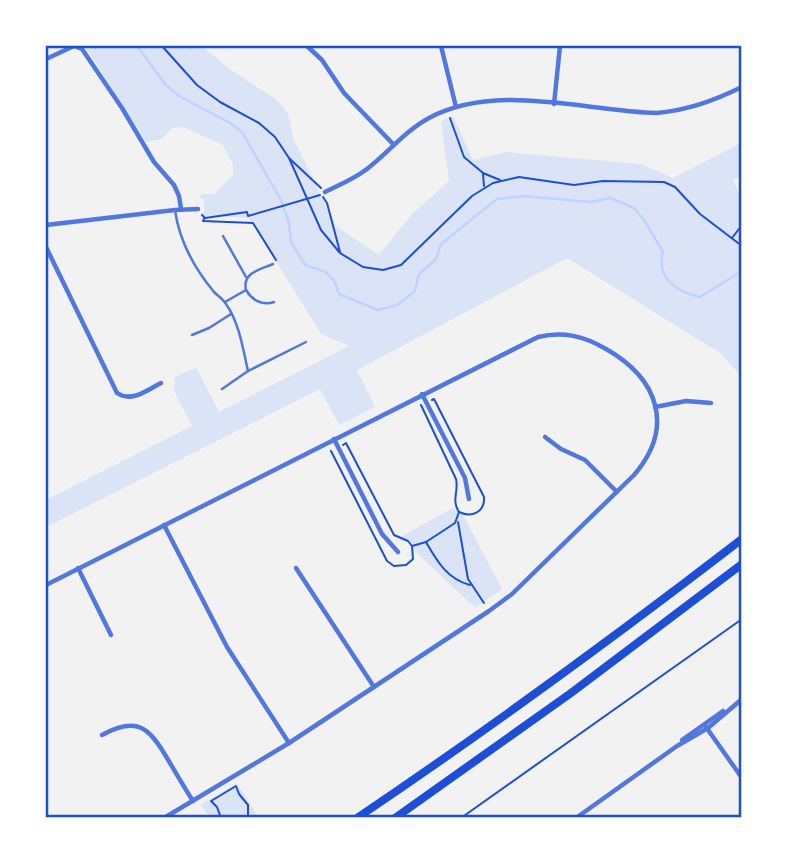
<svg xmlns="http://www.w3.org/2000/svg" width="787" height="863" font-family="'DM Sans',sans-serif">
<rect width="100%" height="100%" fill="#f2f2f2"/>
<g fill="#dbe4f7">
<path d="M85 46H202L228 68 277 100 288 114 293 138 336 226 379 255 413 213 449 181 441 121 453 116 473 160 506 152 640 164 673 178 741 143V176L733 180 742 199 741 376 720 353 567 258 357 370 375 407 339 425 320 389 46 527V500L192 426 174 391 175 377 196 367 219 412 349 346 321 334 249 218 200 215 205 210 203 199 199 197 202 194H214L233 175V165L223 145 183 127 172 128 162 139 146 142Z"/>
<path d="M453 508 463 515 502 589 475 608 415 551 412 543 400 537Z"/>
<path d="M237 783 258 817H209L201 805Z"/>
</g>
<g fill="none" stroke-linecap="round" stroke-linejoin="round">
<path stroke="#bfd3fe" stroke-width="2.5" d="M137 46 165 84 179 96 230 123 242 132 281 200 289 223 291 242 305 265 326 272 335 282 339 294 378 310 397 305 415 291 419 274 436 259 441 244 497 199 523 196 591 202 610 198 634 208 646 223 663 252C656 277 676 292 700 297L742 271"/>
<g stroke="#1d4ed8" stroke-width="2">
<path d="M162 46 197 85 220 102 259 123 275 137 289 158 321 230 340 253 363 267 383 270 401 265 472 196 493 183 519 177 574 185 603 181 664 182 675 187 700 214 742 246"/>
<path d="M450 118 464 157 483 173 500 180"/>
<path d="M290 159 321 188"/>
<path d="M483 174 484 186"/>
<path d="M323 197 327 203 340 252"/>
<path d="M202 215 205 218 247 212 248 216 320 195"/>
<path d="M204 219 203 221 253 223 276 260"/>
<path d="M732 238 742 225"/>
<path d="M432 400 434 399 484 497C485 512 472 518 459 512"/>
<path d="M343 445 346 443 394 535 408 541 412 546 426 542 455 523 459 512C451 500 459 491 456 479L421 405"/>
<path d="M331 451 387 561 394 566 406 565 413 559 412 546"/>
<path d="M458 522 468 579 484 603"/>
<path d="M426 542C437 561 447 579 470 585"/>
<path d="M221 818 217 807 211 801 236 786 239 794 248 805V818"/>
<path d="M461 818 742 619"/>
</g>
<g stroke="#5277de" stroke-width="2.5">
<path d="M175 210C179 240 195 269 214 292 218 296 223 299 226 304 239 322 243 349 248 371"/>
<path d="M223 236 246 277"/>
<path d="M246 290C252 300 262 306 274 302"/>
<path d="M225 302 246 290C242 273 259 270 273 264"/>
<path d="M192 335 209 328 231 314"/>
<path d="M222 389 248 371 306 342"/>
</g>
<g stroke="#5277de" stroke-width="4.5">
<path d="M307 46 322 60 344 93 393 144"/>
<path d="M441 46 456 107"/>
<path d="M46 59 74 46 82 49 122 108 154 162 174 185 179 196 181 209"/>
<path d="M554 104 560 46"/>
<path d="M325 192C339 185 354 179 367 169 388 153 405 131 429 118 497 82 583 111 657 113 688 110 713 101 742 87"/>
<path d="M46 225 175 210 198 209"/>
<path d="M46 247 117 393C132 403 147 390 161 383"/>
<path d="M422 394 465 478 469 499"/>
<path d="M655 407 686 401 711 403"/>
<path d="M545 437 561 449 585 460 617 492"/>
<path d="M334 439 382 534 398 552"/>
<path d="M164 525 227 647 289 743"/>
<path d="M78 568 111 635"/>
<path d="M296 568 374 687"/>
<path d="M46 585 538 337C563 331 584 336 606 349 657 378 676 426 634 475L512 594 489 611 289 743 164 818"/>
<path d="M706 727 742 778"/>
<path d="M102 735C137 716 149 727 167 758 176 773 184 787 193 801"/>
<path d="M682 740 723 711"/>
<path d="M576 818 677 746 708 728 742 699"/>
</g>
<g stroke="#1d4ed8" stroke-width="8">
<path d="M357 818C489 729 616 636 742 539"/>
<path d="M395 818 571 693 742 564"/>
</g>
</g>
<rect width="787" height="863" fill="none" stroke="#ffffff" stroke-width="94"/>
<rect x="47" y="47" width="693" height="769" fill="none" stroke="#1d4ed8" stroke-width="2.5"/>
</svg>
